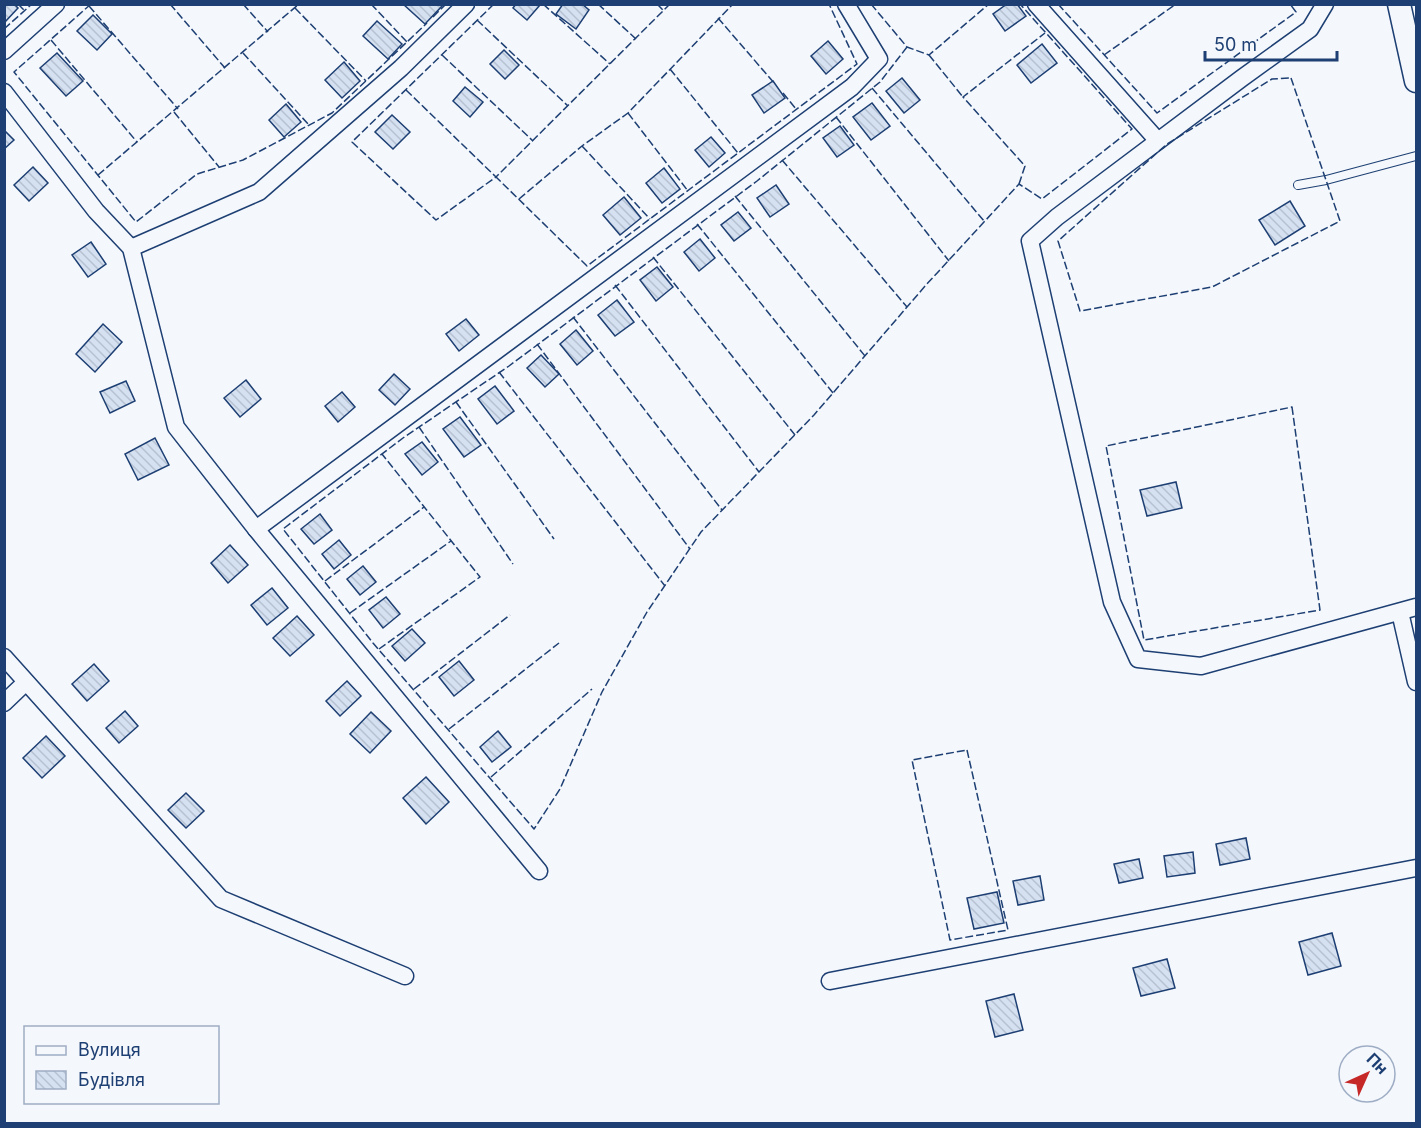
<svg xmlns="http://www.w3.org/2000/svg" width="1421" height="1128" font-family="Inter,sans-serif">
<defs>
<pattern id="building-back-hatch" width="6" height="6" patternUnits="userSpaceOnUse" patternTransform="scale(1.5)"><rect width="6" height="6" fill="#d5e0f0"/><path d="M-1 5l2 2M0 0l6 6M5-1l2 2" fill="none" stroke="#b6c1d1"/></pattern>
</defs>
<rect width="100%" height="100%" fill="#f4f7fb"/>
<g fill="url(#building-back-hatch)" stroke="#1d3f73" stroke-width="1.5">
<path d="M4 4H14L18 8 4 23Z"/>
<path d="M403 4H441L442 6 425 24Z"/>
<path d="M516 4H539L540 5 527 20 513 8Z"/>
<path d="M563 4H582L589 10 576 29 556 14Z"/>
<path d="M1007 4H1017L1026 16 1005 31 993 14Z"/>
<path d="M93 15 112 34 97 50 77 31Z"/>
<path d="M377 21 402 44 388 59 363 36Z"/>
<path d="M828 41 843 59 826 74 811 56Z"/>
<path d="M1042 44 1057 63 1031 83 1017 65Z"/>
<path d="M504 50 519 65 505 79 490 64Z"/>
<path d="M57 53 83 81 66 96 40 68Z"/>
<path d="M344 62 360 81 342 98 325 80Z"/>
<path d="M902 78 920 100 904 113 886 91Z"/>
<path d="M773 81 785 98 764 113 752 95Z"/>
<path d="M465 87 483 102 470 117 453 101Z"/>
<path d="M872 103 890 126 871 140 853 117Z"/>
<path d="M286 104 301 122 284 137 269 120Z"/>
<path d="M392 115 410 132 393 149 375 132Z"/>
<path d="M840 126 854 145 837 157 823 138Z"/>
<path d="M4 130 14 140 4 149Z"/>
<path d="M711 137 725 153 709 167 695 150Z"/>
<path d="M33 167 48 183 29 201 14 185Z"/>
<path d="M664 168 680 189 662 203 646 183Z"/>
<path d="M776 185 789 204 770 217 757 198Z"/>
<path d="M624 197 641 218 620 235 603 215Z"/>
<path d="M1290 201 1305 226 1275 245 1259 220Z"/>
<path d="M738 212 751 228 734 241 721 225Z"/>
<path d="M700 239 715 258 699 271 684 252Z"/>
<path d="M91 242 106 264 88 277 72 255Z"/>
<path d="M657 267 673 287 656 301 640 280Z"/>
<path d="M617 300 634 322 615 336 598 315Z"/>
<path d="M466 319 479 335 459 351 446 334Z"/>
<path d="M103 324 122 342 95 372 76 354Z"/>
<path d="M576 330 593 351 577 365 560 344Z"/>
<path d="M541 355 559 374 545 387 527 368Z"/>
<path d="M394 374 410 389 395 405 379 390Z"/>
<path d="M246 380 261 399 240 417 224 398Z"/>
<path d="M126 381 135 401 110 413 100 392Z"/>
<path d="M495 386 514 411 497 424 478 399Z"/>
<path d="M342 392 355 407 338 422 325 406Z"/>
<path d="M460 417 481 445 464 457 443 429Z"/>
<path d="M155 438 169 465 138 480 125 454Z"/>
<path d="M422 442 438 462 422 475 405 454Z"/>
<path d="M1176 482 1182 508 1147 516 1140 490Z"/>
<path d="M320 514 332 530 314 544 301 529Z"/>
<path d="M339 540 351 555 334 569 322 554Z"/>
<path d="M230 545 248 565 228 583 211 563Z"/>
<path d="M363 566 376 582 360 595 347 579Z"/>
<path d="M272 588 288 608 267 625 251 605Z"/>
<path d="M386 597 400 614 383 628 369 610Z"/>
<path d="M297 616 314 635 290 656 273 638Z"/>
<path d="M412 629 425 643 405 661 392 646Z"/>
<path d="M459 661 474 680 454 696 439 677Z"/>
<path d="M94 664 109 681 87 701 72 684Z"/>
<path d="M347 681 361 696 340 716 326 701Z"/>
<path d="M125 711 138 726 119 743 106 728Z"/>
<path d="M371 712 391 731 370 753 350 734Z"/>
<path d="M498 731 511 747 492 762 480 747Z"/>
<path d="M46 736 65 756 42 778 23 758Z"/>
<path d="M426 777 449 802 426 824 403 798Z"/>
<path d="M186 793 204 811 186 828 168 810Z"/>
<path d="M1246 838 1250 859 1220 865 1216 844Z"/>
<path d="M1193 852 1195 873 1167 877 1164 856Z"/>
<path d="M1139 859 1143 878 1119 883 1114 864Z"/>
<path d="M1040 876 1044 900 1018 905 1013 881Z"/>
<path d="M997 892 1004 923 974 929 967 898Z"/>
<path d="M1332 933 1341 966 1308 975 1299 942Z"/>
<path d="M1167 959 1175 988 1141 996 1133 968Z"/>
<path d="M1014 994 1023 1030 995 1037 986 1001Z"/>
</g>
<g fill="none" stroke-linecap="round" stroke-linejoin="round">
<defs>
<path id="service" d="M1298 185 1326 180 1416 156"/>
<g id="minor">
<path d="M1036 4 1158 141"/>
<path d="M1325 4 1310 29 1242 78 1057 217 1030 241 1112 602 1138 659 1201 666 1416 607"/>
<path d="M4 51 56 4"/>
<path d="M4 92 96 211 131 248 176 427 256 529 539 871"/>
<path d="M131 248 259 192 401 68 466 4"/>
<path d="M256 529 852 87 879 59 846 4"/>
<path d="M1400 612 1416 682"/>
<path d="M4 657 221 899 405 976"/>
<path d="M4 703 26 682"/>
<path d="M830 981 1416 868"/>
</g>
<path id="secondary" d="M1399 4 1416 81"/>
</defs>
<use href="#service" stroke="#1d3f73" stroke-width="10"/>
<use href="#minor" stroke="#1d3f73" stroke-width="19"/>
<use href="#secondary" stroke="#1d3f73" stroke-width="25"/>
<use href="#service" stroke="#f4f7fb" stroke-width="8"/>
<use href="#minor" stroke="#f4f7fb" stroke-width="16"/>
<use href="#secondary" stroke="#f4f7fb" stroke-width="22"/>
<g stroke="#1d3f73" stroke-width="1.5" stroke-dasharray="8 3" stroke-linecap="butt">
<path d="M18 4 25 11"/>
<path d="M91 4 14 72 136 222 197 174 243 160 332 113 427 23"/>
<path d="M170 4 225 68"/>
<path d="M243 4 268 32"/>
<path d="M371 4 407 42"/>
<path d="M494 4 352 142 436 220 496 177 587 266 857 64 829 4"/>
<path d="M543 4 610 64"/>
<path d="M598 4 636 39"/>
<path d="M657 4 664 11"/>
<path d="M871 4 907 47 929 55 989 4"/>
<path d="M1058 4 1157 113 1296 12 1290 4"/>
<path d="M89 6 178 109"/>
<path d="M295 8 366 81"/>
<path d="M433 17 446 4"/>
<path d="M718 18 775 84"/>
<path d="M477 20 568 106"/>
<path d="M4 29 32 4"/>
<path d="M51 40 137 142"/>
<path d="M907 47 880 82 757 181 509 366 403 438 283 529 373 643 534 829 560 789 602 692 647 612 701 532 814 415 926 285 1019 184 1042 199 1132 129 1020 4"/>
<path d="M243 53 309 125"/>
<path d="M442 55 533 141"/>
<path d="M929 55 963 97"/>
<path d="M1104 55 1176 4"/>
<path d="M670 69 738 153"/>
<path d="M1291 78 1340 221 1212 287 1080 311 1058 241 1167 144 1272 79Z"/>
<path d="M872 88 984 221"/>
<path d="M406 90 496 177 670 4"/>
<path d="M783 93 796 109"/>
<path d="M174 112 219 167"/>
<path d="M628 113 688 191"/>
<path d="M836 117 949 261"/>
<path d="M582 146 650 219"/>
<path d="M782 160 907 307"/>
<path d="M98 175 299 4"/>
<path d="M1019 184 1025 166 963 97 1045 33"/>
<path d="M735 196 865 356"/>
<path d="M519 199 582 146 628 113 733 4"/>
<path d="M697 224 833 393"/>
<path d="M653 257 795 435"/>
<path d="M615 285 759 472"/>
<path d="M573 317 722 510"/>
<path d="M537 344 690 549"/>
<path d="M499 372 665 586"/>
<path d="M456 402 554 539"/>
<path d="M1292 407 1320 610 1144 640 1106 446Z"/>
<path d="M419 427 513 564"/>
<path d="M325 581 424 507"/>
<path d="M350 613 451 541"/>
<path d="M379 649 480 577 382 454"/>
<path d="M414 689 510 615"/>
<path d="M449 729 559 643"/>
<path d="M967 750 1008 930 950 940 912 760Z"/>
<path d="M491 777 592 689"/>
</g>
</g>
<rect width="1421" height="1128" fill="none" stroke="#1d3f73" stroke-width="12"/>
<rect x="24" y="1026" width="195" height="78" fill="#f4f7fb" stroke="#9eadc5" stroke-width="1.5"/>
<rect x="36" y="1046" width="30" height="9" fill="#f4f7fb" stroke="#9eadc5" stroke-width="1.5"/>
<text x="78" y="1056" font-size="18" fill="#1d3f73">Вулиця</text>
<rect x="36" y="1071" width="30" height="18" fill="url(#building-back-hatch)" stroke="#9eadc5" stroke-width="1.5"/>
<text x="78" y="1086" font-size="18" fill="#1d3f73">Будівля</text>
<g transform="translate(1367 1074) rotate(45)"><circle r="28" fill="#f4f7fb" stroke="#9eadc5" stroke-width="1.5"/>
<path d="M0-4.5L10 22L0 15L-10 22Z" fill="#c62828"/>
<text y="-9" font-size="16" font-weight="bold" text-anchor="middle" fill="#1d3f73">Пн</text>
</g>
<path d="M1205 51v9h132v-9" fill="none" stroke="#1d3f73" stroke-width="3"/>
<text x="1214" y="51" font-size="18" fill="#1d3f73" stroke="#f4f7fb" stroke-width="4.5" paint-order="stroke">50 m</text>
</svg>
